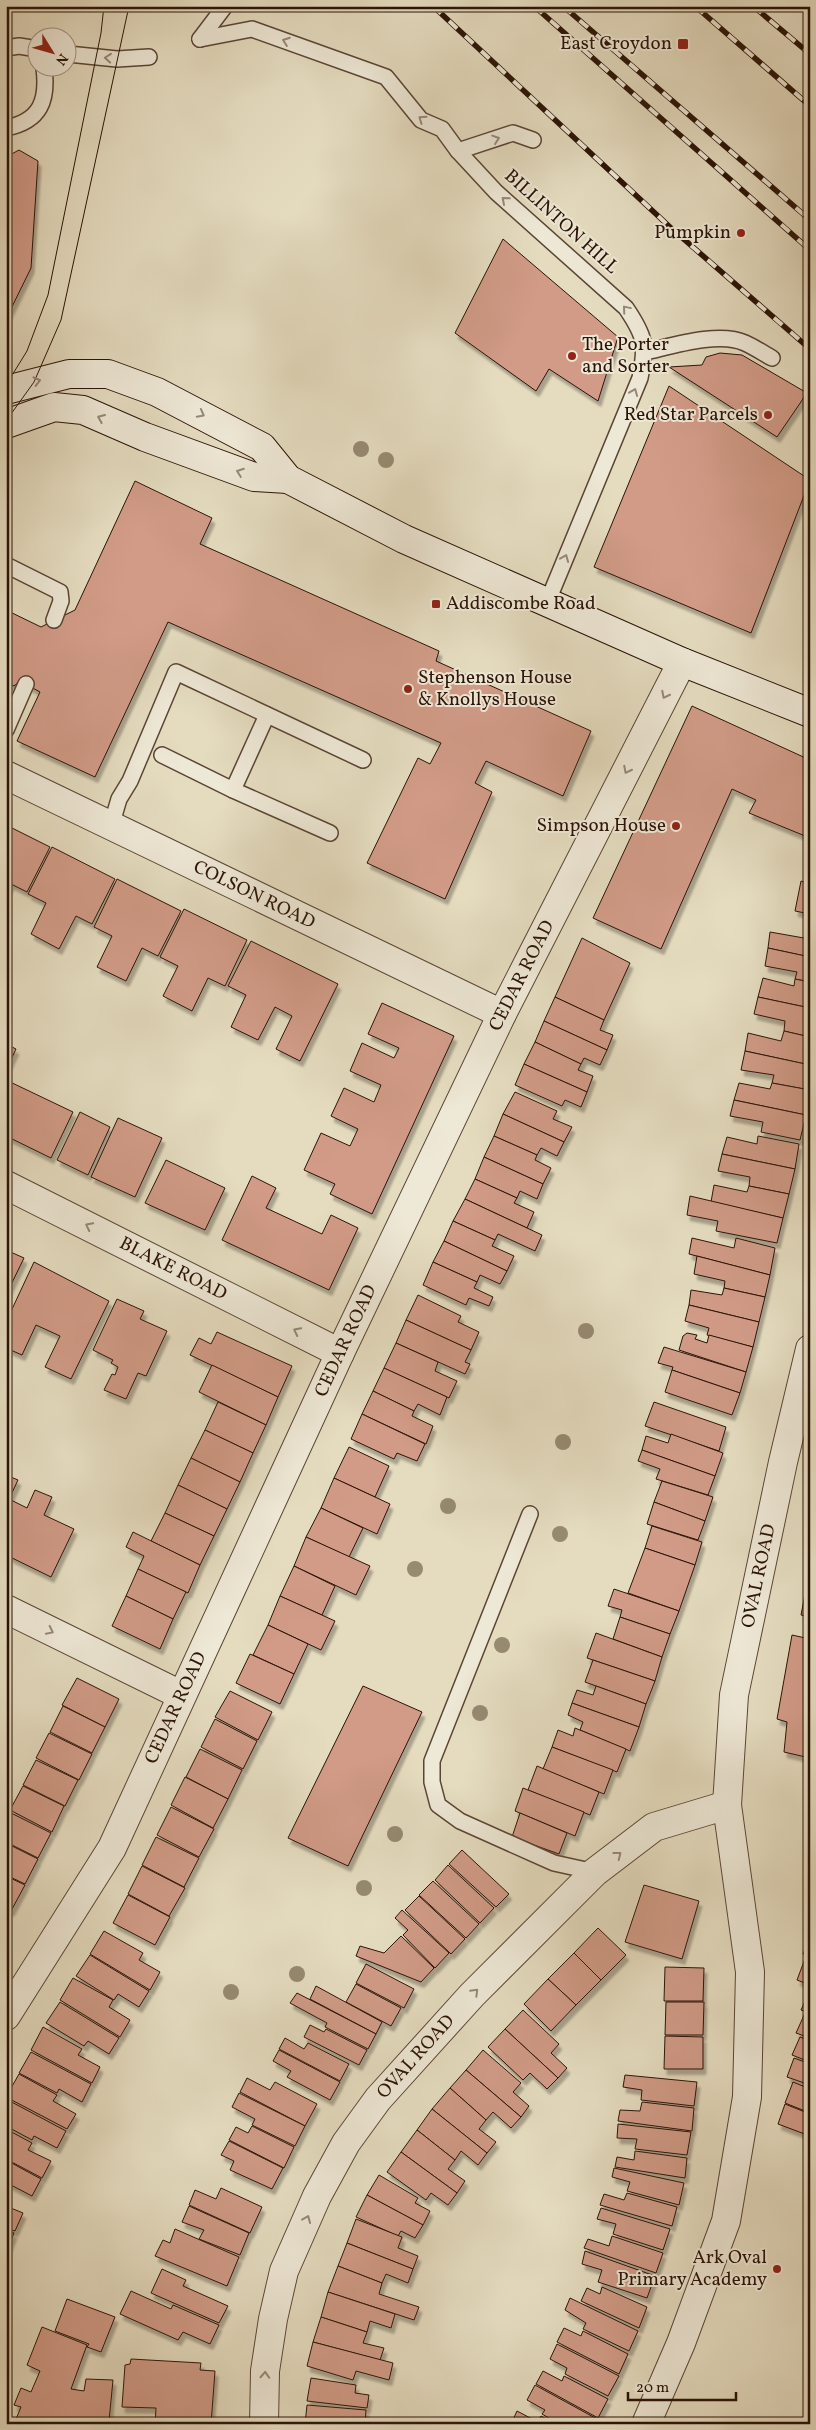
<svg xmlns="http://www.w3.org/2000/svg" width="816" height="2430" font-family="Vollkorn,serif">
<defs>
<filter id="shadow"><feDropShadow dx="3" dy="5.5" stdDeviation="1" flood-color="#0004"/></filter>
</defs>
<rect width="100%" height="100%" fill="#e5dcc0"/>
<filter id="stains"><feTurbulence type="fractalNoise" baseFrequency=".004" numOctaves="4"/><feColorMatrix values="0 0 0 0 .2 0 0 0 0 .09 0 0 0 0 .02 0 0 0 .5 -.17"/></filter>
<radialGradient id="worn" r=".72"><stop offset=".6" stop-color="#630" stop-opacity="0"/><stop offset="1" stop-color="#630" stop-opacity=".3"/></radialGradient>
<g fill="#d19b87" stroke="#2b1307" filter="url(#shadow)">
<path d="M19 150 38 161 31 268 6 319V157Z"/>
<path d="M503 239 618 337 598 401 549 369 536 391 455 333Z"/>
<path d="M720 353 742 355 807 393 777 437 669 367 702 365 706 357Z"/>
<path d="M669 386 810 480 751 633 594 567Z"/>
<path d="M135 481 212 518 200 544 439 651 436 661 591 731 563 796 486 761 475 783 492 792 445 899 367 863 418 758 430 764 441 743 168 622 95 777 17 741 40 692 20 681 14 686 6 682V610L41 627 75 610Z"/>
<path d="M692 706 810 760V838L749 813 756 800 732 789 661 949 593 918Z"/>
<path d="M6 825 50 847 27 892 11 884 6 893Z"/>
<path d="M52 847 115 879 92 924 76 916 59 949 31 934 46 903 28 894Z"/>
<path d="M117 879 181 911 158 956 142 948 126 981 97 967 112 936 94 927Z"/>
<path d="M801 881 810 884V914L795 911Z"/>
<path d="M184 909 247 940 225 986 208 978 192 1011 163 996 178 966 160 957Z"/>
<path d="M806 930 810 931V957L768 948 770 932 804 938Z"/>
<path d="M582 938 630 963 604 1020 555 997Z"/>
<path d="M251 941 338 984 300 1061 276 1049 292 1016 275 1007 258 1040 231 1027 246 995 228 986Z"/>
<path d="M768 948 810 957V982L795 979 797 972 765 966Z"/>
<path d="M763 978 794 986 795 979 810 982V1008L758 997Z"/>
<path d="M555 997 604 1020 600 1030 613 1035 607 1050 544 1021Z"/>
<path d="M758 997 810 1008V1037L784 1031 785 1021 754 1014Z"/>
<path d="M382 1003 454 1036 372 1214 330 1194 335 1184 304 1170 321 1133 350 1146 358 1129 331 1116 344 1088 374 1102 381 1085 350 1071 362 1043 394 1058 399 1048 368 1034Z"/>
<path d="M544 1021 607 1050 600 1065 584 1058 581 1064 535 1042Z"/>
<path d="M784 1031 810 1037V1065L745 1051 748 1033 781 1041Z"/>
<path d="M535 1042 581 1064 578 1070 593 1076 587 1092 524 1064Z"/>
<path d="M6 1044 16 1049 6 1070Z"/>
<path d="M745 1051 810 1065V1090L772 1083 774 1075 741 1070Z"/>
<path d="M524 1064 587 1092 581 1107 565 1100 562 1106 515 1085Z"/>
<path d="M6 1080 73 1112 51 1158 6 1136Z"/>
<path d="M739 1083 770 1089 772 1083 810 1090 806 1115 734 1100Z"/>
<path d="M515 1092 557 1111 553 1119 572 1127 564 1142 503 1114Z"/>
<path d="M734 1100 806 1115 800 1140 761 1132 763 1122 730 1116Z"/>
<path d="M80 1112 110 1127 88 1175 57 1160Z"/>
<path d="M503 1114 564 1142 557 1156 541 1148 537 1155 494 1136Z"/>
<path d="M118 1118 162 1138 135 1197 91 1177Z"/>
<path d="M494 1136 537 1155 535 1160 551 1168 543 1184 484 1157Z"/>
<path d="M758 1136 799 1144 795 1169 722 1154 727 1137 757 1144Z"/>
<path d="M722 1154 795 1169 789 1194 749 1186 750 1177 718 1171Z"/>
<path d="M484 1157 543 1184 537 1199 520 1191 517 1198 475 1179Z"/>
<path d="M166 1160 225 1188 205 1230 145 1203Z"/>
<path d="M252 1176 276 1188 266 1208 322 1234 331 1215 358 1228 329 1290 222 1240Z"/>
<path d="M475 1179 517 1198 514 1203 534 1212 527 1228 465 1199Z"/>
<path d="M714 1185 747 1192 749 1186 789 1194 783 1218 711 1202Z"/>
<path d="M690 1196 783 1218 777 1243 716 1231 718 1221 687 1215Z"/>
<path d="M465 1199 542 1235 535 1251 498 1234 495 1240 453 1221Z"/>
<path d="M453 1221 495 1240 492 1246 514 1256 507 1271 444 1241Z"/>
<path d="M692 1238 734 1248 736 1238 775 1248 770 1275 689 1254Z"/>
<path d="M444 1241 507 1271 500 1284 480 1275 477 1282 433 1262Z"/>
<path d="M6 1250 24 1258 6 1295Z"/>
<path d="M697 1256 770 1275 765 1297 724 1288 725 1281 694 1274Z"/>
<path d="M34 1262 109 1301 71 1379 45 1367 60 1336 36 1325 22 1355 6 1348V1322Z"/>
<path d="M433 1262 477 1282 474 1288 493 1297 489 1306 469 1298 466 1305 423 1285Z"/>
<path d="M724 1288 765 1297 759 1322 689 1305 691 1290 722 1295Z"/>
<path d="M418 1295 461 1316 458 1322 479 1332 471 1350 406 1320Z"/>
<path d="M117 1299 144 1311 140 1319 167 1331 146 1376 138 1373 126 1399 104 1390 112 1374 115 1375 118 1367 111 1363 113 1360 93 1350Z"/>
<path d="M689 1305 759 1322 753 1347 707 1335 709 1328 685 1321Z"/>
<path d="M406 1320 471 1350 465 1362 470 1364 465 1374 396 1343Z"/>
<path d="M217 1332 292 1366 278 1397 190 1355 199 1338 211 1344Z"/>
<path d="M687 1333 697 1335 695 1339 707 1343 709 1335 753 1347 746 1372 679 1350 683 1336Z"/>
<path d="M396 1343 438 1362 435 1371 457 1381 449 1398 384 1368Z"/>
<path d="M664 1347 746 1372 740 1393 672 1370 673 1367 658 1363Z"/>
<path d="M212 1365 278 1397 266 1425 199 1392Z"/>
<path d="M384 1368 447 1397 440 1415 418 1404 414 1411 373 1391Z"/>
<path d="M672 1370 740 1393 732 1415 665 1392Z"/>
<path d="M373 1391 414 1411 412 1416 433 1426 426 1444 362 1414Z"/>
<path d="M218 1402 266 1425 253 1453 205 1430Z"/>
<path d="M654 1402 726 1427 719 1451 645 1426Z"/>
<path d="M362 1414 425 1444 417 1461 397 1453 394 1459 351 1439Z"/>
<path d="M205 1430 253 1453 240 1482 191 1458Z"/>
<path d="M671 1434 723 1453 715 1476 642 1450 646 1436 668 1443Z"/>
<path d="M349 1447 389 1466 375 1497 334 1478Z"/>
<path d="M642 1450 715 1476 708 1495 656 1479 660 1469 638 1461Z"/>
<path d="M191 1458 240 1482 227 1509 178 1485Z"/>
<path d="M6 1475 18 1480 9 1499 27 1508 35 1490 52 1497 44 1515 74 1529 51 1577 6 1555Z"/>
<path d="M334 1478 390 1504 377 1534 321 1508Z"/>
<path d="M662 1481 713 1497 705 1521 654 1502Z"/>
<path d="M178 1485 227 1509 214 1536 165 1513Z"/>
<path d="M654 1502 705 1521 698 1540 647 1524Z"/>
<path d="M321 1508 363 1528 349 1557 306 1537Z"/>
<path d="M165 1513 214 1536 200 1565 151 1541Z"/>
<path d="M652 1526 702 1542 695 1565 645 1548Z"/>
<path d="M133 1532 200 1565 188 1593 138 1569 144 1556 126 1547Z"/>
<path d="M306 1537 370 1566 356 1595 294 1566Z"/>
<path d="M645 1548 695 1565 679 1611 628 1593Z"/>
<path d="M294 1566 335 1586 322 1615 280 1596Z"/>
<path d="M138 1569 186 1592 173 1619 126 1596Z"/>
<path d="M807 1584 810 1585V1617L801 1615Z"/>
<path d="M614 1589 679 1611 670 1634 620 1617 622 1610 608 1606Z"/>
<path d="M126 1596 173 1619 160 1649 112 1626Z"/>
<path d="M280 1596 335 1621 321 1650 268 1625Z"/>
<path d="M620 1617 670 1634 662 1657 613 1639Z"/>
<path d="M268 1625 308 1644 294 1674 253 1655Z"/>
<path d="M596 1633 662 1657 655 1681 587 1658Z"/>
<path d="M792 1635 810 1639V1758L784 1752 787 1722 777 1719Z"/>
<path d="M250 1654 294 1674 280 1704 236 1683Z"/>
<path d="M593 1660 655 1681 646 1704 585 1682Z"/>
<path d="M77 1678 119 1699 105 1727 62 1705Z"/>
<path d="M363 1686 422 1712 348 1866 288 1838Z"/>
<path d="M596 1686 646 1704 639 1727 572 1703 577 1690 593 1695Z"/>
<path d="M230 1691 272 1712 258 1740 215 1717Z"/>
<path d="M572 1703 639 1727 630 1751 580 1730 583 1722 568 1715Z"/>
<path d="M63 1706 105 1727 92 1753 50 1732Z"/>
<path d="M215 1719 257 1741 243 1769 201 1747Z"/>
<path d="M575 1728 626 1749 617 1772 552 1747 558 1730 573 1736Z"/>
<path d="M49 1733 92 1754 79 1780 36 1758Z"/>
<path d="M552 1747 613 1770 604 1794 543 1769Z"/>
<path d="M200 1749 242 1770 228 1799 186 1777Z"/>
<path d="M36 1760 78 1780 65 1806 23 1785Z"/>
<path d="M537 1766 599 1792 590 1815 528 1790Z"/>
<path d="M185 1777 228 1799 213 1828 171 1805Z"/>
<path d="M23 1786 64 1806 52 1832 10 1810Z"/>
<path d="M523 1788 584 1812 575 1836 515 1811Z"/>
<path d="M171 1807 214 1829 199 1857 157 1835Z"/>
<path d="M9 1812 51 1833 38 1858 6 1842V1818Z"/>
<path d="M520 1813 567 1833 559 1854 512 1837Z"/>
<path d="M156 1837 199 1858 184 1887 142 1865Z"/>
<path d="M6 1843 38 1859 25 1884 6 1875Z"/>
<path d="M462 1850 509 1894 496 1907 449 1864Z"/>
<path d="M448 1865 494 1908 480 1923 435 1880Z"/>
<path d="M142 1866 185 1888 169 1916 128 1894Z"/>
<path d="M6 1876 25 1885 11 1911 6 1908Z"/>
<path d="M433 1881 479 1924 466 1938 419 1895Z"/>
<path d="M644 1885 699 1901 682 1959 625 1942Z"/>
<path d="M128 1895 170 1917 155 1945 113 1923Z"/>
<path d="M419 1896 465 1939 451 1954 405 1910Z"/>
<path d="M402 1910 449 1953 435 1968 403 1935 408 1930 395 1918Z"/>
<path d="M598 1928 626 1955 601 1980 574 1953Z"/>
<path d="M104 1931 143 1953 139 1960 160 1972 150 1990 90 1954Z"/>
<path d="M401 1936 434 1968 421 1982 356 1956 360 1946 384 1953Z"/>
<path d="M810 1936V1956L803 1954Z"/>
<path d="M574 1953 601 1980 576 2005 548 1979Z"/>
<path d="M90 1955 149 1991 139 2007 118 1994 114 2000 76 1976Z"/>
<path d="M806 1956 810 1957V1985L797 1980Z"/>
<path d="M366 1964 414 1989 404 2008 356 1983Z"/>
<path d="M665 1967 704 1968 703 2001H664Z"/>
<path d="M73 1978 113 2000 109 2007 130 2020 120 2037 60 2000Z"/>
<path d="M548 1979 576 2005 551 2031 524 2004Z"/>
<path d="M356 1984 401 2008 391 2026 346 2002Z"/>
<path d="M316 1986 382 2022 376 2034 310 1999Z"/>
<path d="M810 1990V2013L801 2010Z"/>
<path d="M297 1993 376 2034 368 2049 325 2027 327 2023 290 2003Z"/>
<path d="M60 2002 119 2038 109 2054 88 2041 84 2046 46 2023Z"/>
<path d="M666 2002H704L703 2035H665Z"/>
<path d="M523 2010 559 2044 551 2053 567 2068 558 2078 505 2029Z"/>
<path d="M805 2013 810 2015V2038L796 2033Z"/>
<path d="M310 2025 324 2032 326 2029 367 2050 359 2065 304 2037Z"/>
<path d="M43 2027 82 2049 78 2055 100 2067 92 2083 31 2050Z"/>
<path d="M505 2029 558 2078 547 2089 530 2073 523 2080 488 2047Z"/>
<path d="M665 2036 703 2037V2069H664Z"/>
<path d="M800 2037 810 2041V2062L792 2055Z"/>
<path d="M285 2038 304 2049 308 2043 349 2064 340 2081 279 2049Z"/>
<path d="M279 2050 340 2082 330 2100 287 2077 291 2071 273 2061Z"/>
<path d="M483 2050 521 2083 513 2092 529 2106 521 2117 466 2070Z"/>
<path d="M31 2052 91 2084 82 2102 59 2089 57 2093 19 2073Z"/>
<path d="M794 2058 810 2064V2085L787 2077Z"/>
<path d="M466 2070 521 2117 511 2128 493 2112 486 2120 450 2088Z"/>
<path d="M19 2074 57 2095 53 2101 76 2114 67 2129 6 2097Z"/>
<path d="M625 2075 697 2082 694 2106 641 2100 642 2090 623 2087Z"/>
<path d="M247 2078 270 2090 275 2082 317 2104 305 2126 240 2092Z"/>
<path d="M793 2082 810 2089V2113L785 2103Z"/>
<path d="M450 2088 486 2120 479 2129 496 2142 487 2153 432 2109Z"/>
<path d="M239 2093 305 2126 295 2146 252 2125 255 2119 232 2107Z"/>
<path d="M6 2099 66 2131 57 2148 34 2136 32 2140 6 2126Z"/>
<path d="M642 2102 694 2108 692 2131 618 2121 620 2110 640 2111Z"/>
<path d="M785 2104 810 2114V2136L778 2124Z"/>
<path d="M432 2109 487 2153 478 2165 461 2151 455 2160 417 2130Z"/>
<path d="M618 2124 691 2132 687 2155 635 2149 637 2139 617 2138Z"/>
<path d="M252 2126 294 2147 284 2168 229 2140 236 2127 248 2133Z"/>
<path d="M6 2129 32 2143 28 2150 51 2161 42 2178 6 2159Z"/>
<path d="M417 2130 455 2160 448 2169 465 2181 457 2193 401 2152Z"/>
<path d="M229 2141 283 2168 272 2189 230 2170 234 2161 221 2155Z"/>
<path d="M635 2151 687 2158 685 2178 615 2167 617 2157 634 2160Z"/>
<path d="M401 2152 457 2193 448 2205 431 2193 426 2200 387 2172Z"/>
<path d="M6 2160 41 2179 32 2196 9 2184 6 2188Z"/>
<path d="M614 2168 684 2183 679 2205 627 2191 630 2182 612 2177Z"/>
<path d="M379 2175 418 2198 415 2203 430 2211 423 2225 367 2195Z"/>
<path d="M221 2188 262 2207 250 2233 189 2205 195 2190 216 2199Z"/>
<path d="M627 2193 677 2207 672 2226 600 2205 604 2194 624 2200Z"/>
<path d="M367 2195 423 2225 415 2238 401 2231 398 2236 356 2217Z"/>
<path d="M6 2206 23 2213 15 2231 6 2228Z"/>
<path d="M189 2206 249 2233 240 2255 199 2239 204 2230 182 2222Z"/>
<path d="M601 2208 670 2229 663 2250 613 2234 616 2224 597 2219Z"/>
<path d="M356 2219 402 2237 398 2248 418 2256 413 2269 347 2243Z"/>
<path d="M175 2229 239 2257 227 2286 155 2256 163 2240 170 2243Z"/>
<path d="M6 2230 14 2233 7 2251H6Z"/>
<path d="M612 2236 663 2253 656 2273 584 2248 588 2239 609 2246Z"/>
<path d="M347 2243 413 2269 408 2283 386 2274 382 2283 338 2266Z"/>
<path d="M585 2251 655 2276 647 2298 598 2282 602 2270 582 2264Z"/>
<path d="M338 2266 382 2283 379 2294 419 2307 414 2320 328 2292Z"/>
<path d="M162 2269 186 2280 183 2286 228 2306 219 2323 151 2293Z"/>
<path d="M602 2287 647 2307 639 2328 581 2301 587 2288 600 2294Z"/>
<path d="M131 2291 171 2309 173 2305 219 2325 210 2344 183 2332 178 2340 120 2314Z"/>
<path d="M328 2292 395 2314 391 2328 370 2321 367 2332 321 2317Z"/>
<path d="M570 2298 638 2331 629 2351 583 2329 586 2323 565 2310Z"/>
<path d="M67 2299 115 2317 101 2352 87 2347 89 2344 55 2331Z"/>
<path d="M321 2317 367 2332 363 2343 384 2348 380 2360 313 2342Z"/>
<path d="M42 2327 87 2345 71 2389 84 2391 86 2379 113 2380 109 2421 60 2419 58 2424H14L21 2407 14 2405 21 2388 31 2392 40 2371 27 2365Z"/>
<path d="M564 2328 581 2336 583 2331 628 2354 619 2374 557 2342Z"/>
<path d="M313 2342 393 2363 389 2380 356 2371 353 2380 307 2366Z"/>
<path d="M557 2344 619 2376 608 2396 565 2374 567 2368 550 2359Z"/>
<path d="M131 2359 201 2363 200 2370 215 2371 211 2424H155L156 2408 122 2407 125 2365 130 2364Z"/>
<path d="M543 2371 562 2381 564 2376 608 2399 598 2418 536 2384Z"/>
<path d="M311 2378 356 2385 355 2393 369 2395 367 2408 307 2401Z"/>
<path d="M535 2385 597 2419 595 2424H559L542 2414 545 2410 527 2400Z"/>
<path d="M307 2405 366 2410 365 2424H305Z"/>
<path d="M517 2411 538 2422 541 2416 555 2424H511Z"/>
</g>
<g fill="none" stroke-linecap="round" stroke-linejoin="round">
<defs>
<g id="lane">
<path d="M200 39 252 29 386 77 421 120 442 129 458 151 496 192 626 308C645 336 647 344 640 378L547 603"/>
<path d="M200 39 225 6"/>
<path d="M6 48 19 46 38 49"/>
<path d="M68 54 117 59 149 57"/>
<path d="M6 128C41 121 48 100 44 68"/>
<path d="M458 151 513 133 533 140"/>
<path d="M645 352C672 346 719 331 745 343 754 347 763 353 772 358"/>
<path d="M6 565 60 592 61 601 54 620"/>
<path d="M6 730 26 684"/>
<path d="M162 755 233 790 267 715"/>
<path d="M233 790 330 833"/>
<path d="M111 826 119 799 130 781 176 672 363 760"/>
<path d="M530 1514 432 1761V1782L438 1805 460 1821 554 1863 595 1872"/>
</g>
<g id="street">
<path d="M6 775 502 1014"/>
<path d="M6 1185 340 1353"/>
<path d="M6 1609 181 1695"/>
<path d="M727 1805 734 1695 783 1462 810 1349"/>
<path d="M6 2016 112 1848 340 1353 502 1014 682 662"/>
<path d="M264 2424 265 2371 273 2319 284 2271 317 2196 346 2143 378 2099 472 1995 595 1872 654 1827 727 1805 750 1972 747 2097 726 2221 681 2343 646 2424"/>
</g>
<g id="secondary">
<path d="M6 390 69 374H108L157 392 262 447 288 479 404 539 682 662 810 713"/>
<path d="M6 424 54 407 83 410 145 437 254 477 288 479"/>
</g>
</defs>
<use href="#lane" stroke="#5a4535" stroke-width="18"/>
<use href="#street" stroke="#5a4535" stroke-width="30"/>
<use href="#secondary" stroke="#2b1307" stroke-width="30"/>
<use href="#lane" stroke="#eee8d6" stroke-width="15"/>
<use href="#street" stroke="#eee8d6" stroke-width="28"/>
<use href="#secondary" stroke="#eee8d6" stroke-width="28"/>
<g stroke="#2b1307" stroke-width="1">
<path d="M6 385 27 351 48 295 101 33 104 6"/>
<path d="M6 421 34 382 61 320 129 6"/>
</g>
<defs>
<g id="rail">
<path d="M433 6 671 228 810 349"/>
<path d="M534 6 810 250"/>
<path d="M563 6 810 220"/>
<path d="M695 6 810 106"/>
<path d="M753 6 810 54"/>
</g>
</defs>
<use href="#rail" stroke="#2b1307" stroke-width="5.5"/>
<use href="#rail" stroke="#eee8d6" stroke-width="4" stroke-dasharray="11" stroke-linecap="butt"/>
</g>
<g fill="#968a71">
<circle cx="361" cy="449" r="8"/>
<circle cx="386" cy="460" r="8"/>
<circle cx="586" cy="1331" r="8"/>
<circle cx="563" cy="1442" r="8"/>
<circle cx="448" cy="1506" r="8"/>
<circle cx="560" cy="1534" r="8"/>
<circle cx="415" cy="1569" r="8"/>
<circle cx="502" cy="1645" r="8"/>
<circle cx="480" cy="1713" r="8"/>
<circle cx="395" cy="1834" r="8"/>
<circle cx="364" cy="1888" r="8"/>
<circle cx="297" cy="1974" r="8"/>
<circle cx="231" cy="1992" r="8"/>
</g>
<defs><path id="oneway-chevron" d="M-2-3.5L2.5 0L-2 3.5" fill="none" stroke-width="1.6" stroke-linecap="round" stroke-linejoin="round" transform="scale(1.25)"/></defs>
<g stroke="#968879">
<use href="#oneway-chevron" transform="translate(286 41) rotate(-160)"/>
<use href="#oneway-chevron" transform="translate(108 58) rotate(-175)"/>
<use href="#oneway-chevron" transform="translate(422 119) rotate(-145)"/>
<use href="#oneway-chevron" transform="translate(496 139) rotate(-19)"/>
<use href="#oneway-chevron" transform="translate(505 200) rotate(-139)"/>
<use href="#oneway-chevron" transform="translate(626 309) rotate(-130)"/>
<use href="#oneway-chevron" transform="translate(37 381) rotate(-14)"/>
<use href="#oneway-chevron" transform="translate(634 392) rotate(-68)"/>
<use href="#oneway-chevron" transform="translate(201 414) rotate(28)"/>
<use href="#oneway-chevron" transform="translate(101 418) rotate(-157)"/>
<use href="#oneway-chevron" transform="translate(240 472) rotate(-160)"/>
<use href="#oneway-chevron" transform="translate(565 558) rotate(-68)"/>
<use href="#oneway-chevron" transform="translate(665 695) rotate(117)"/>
<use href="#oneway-chevron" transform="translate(627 770) rotate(117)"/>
<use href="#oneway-chevron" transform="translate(89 1226) rotate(-153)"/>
<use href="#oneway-chevron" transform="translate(297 1331) rotate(-153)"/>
<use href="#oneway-chevron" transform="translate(50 1631) rotate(26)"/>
<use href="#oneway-chevron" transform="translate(618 1855) rotate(-38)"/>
<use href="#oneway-chevron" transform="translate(475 1992) rotate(-45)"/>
<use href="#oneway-chevron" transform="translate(307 2219) rotate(-67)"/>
<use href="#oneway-chevron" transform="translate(265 2375) rotate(-87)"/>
</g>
<g fill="#8f2418" stroke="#eee8d6" stroke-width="2">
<rect x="677" y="38" width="12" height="12" rx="2.5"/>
<circle cx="741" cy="233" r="5"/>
<circle cx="572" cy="356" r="5"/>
<circle cx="768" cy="415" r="5"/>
<rect x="431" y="599" width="10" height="10" rx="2.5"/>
<circle cx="408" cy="689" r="5"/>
<circle cx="676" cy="826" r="5"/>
<circle cx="777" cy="2269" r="5"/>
</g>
<g text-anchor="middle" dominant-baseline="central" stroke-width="4" stroke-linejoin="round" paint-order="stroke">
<g font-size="19" fill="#2b1307" stroke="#eee8d6" text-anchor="end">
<text x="672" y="44">East Croydon</text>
<text x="731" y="233">Pumpkin</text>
<text x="582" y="345" text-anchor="start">The Porter<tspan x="582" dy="22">and Sorter</tspan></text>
<text x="758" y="415">Red Star Parcels</text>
<text x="446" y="604" text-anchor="start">Addiscombe Road</text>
<text x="418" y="678" text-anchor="start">Stephenson House<tspan x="418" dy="22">&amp; Knollys House</tspan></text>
<text x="666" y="826">Simpson House</text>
<text x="767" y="2258">Ark Oval<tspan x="767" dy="22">Primary Academy</tspan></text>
</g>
<g font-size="19" fill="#2b1307" stroke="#eee8d6">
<text transform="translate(561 222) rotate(42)">BILLINTON HILL</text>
<text transform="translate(254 895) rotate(26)">COLSON ROAD</text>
<text transform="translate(522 976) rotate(-63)">CEDAR ROAD</text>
<text transform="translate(173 1269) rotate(27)">BLAKE ROAD</text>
<text transform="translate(346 1341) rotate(-65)">CEDAR ROAD</text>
<text transform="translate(759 1576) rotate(-78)">OVAL ROAD</text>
<text transform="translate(176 1708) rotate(-65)">CEDAR ROAD</text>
<text transform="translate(416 2057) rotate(-48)">OVAL ROAD</text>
</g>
</g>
<rect width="816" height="2430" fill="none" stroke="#e5dcc0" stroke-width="25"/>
<rect x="8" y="8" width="801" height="2415" fill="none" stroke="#2b1307" stroke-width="2.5"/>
<rect x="12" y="12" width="791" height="2405" fill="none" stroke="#2b1307"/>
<g transform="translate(52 52) rotate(127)"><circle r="24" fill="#eee8d6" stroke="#a09383"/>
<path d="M0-4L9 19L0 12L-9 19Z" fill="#8f2418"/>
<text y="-8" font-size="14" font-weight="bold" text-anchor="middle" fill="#2b1307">N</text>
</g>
<path d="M628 2392v8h108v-8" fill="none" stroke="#2b1307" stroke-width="2.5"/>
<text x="636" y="2392" font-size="15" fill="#2b1307" stroke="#eee8d6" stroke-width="4" paint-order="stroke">20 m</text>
<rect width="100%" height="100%" filter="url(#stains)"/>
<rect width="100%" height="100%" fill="url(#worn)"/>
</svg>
